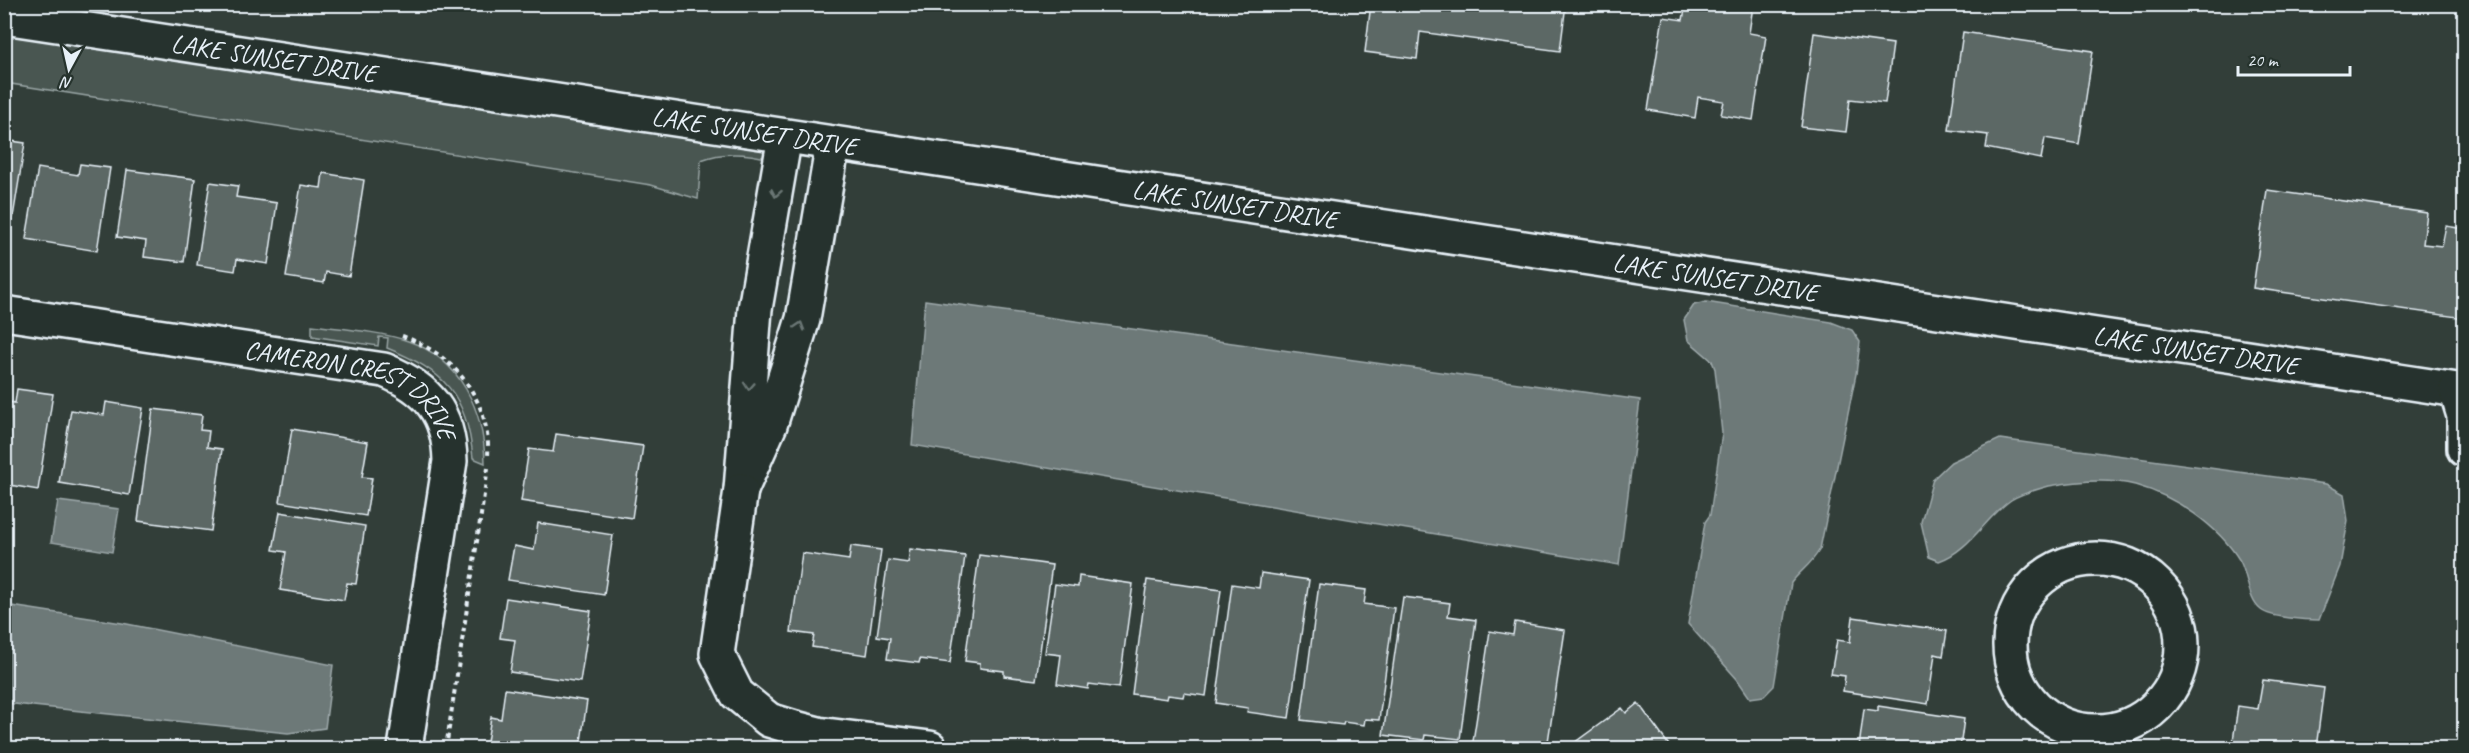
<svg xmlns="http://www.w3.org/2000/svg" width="2469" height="753" font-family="Caveat,sans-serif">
<rect width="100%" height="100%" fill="#323e39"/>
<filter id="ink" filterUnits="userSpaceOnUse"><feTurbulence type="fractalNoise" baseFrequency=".0167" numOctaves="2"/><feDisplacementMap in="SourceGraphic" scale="12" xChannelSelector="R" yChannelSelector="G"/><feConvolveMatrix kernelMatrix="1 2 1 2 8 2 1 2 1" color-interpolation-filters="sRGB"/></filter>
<g filter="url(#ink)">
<g fill="#495651" stroke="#98a4a4" stroke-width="1.5">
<path d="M4 35 539 112 794 153 790 165C762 155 730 148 701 160L698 199 651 185 5 83Z"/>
<path d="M312 325C343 329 378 331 408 341 461 359 484 411 485 463L473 458C467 394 444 371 387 348L388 338 379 337 378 346 312 336Z"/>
</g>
<g fill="#6d7978" stroke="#9ea9ab" stroke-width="1.5">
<path d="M925 300 1640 400 1619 565 912 445Z"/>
<path d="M1706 302 1831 322 1852 330 1860 342 1856 374 1820 549C1811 565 1802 569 1791 583L1774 686 1764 696 1750 698 1737 679 1688 624 1705 522 1710 515 1722 433 1715 369 1712 361 1688 340 1684 320 1694 305Z"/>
<path d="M2000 439 2326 484 2344 494 2348 521 2340 566 2319 620C2306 620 2271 618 2261 610 2248 600 2248 576 2240 561 2218 525 2175 496 2135 485 2108 478 2077 481 2049 486 2038 489 2020 494 2011 500 1985 518 1969 551 1939 561L1929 557 1921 522 1933 479 1951 462Z"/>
<path d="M58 501 119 509 112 552 51 542Z"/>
<path d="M5 605 122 623 333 665 325 728 288 733 5 703Z"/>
</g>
<g fill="#5c6865" stroke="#e8f1f8" stroke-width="1.5">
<path d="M1371 4H1566L1560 51 1420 32 1417 59 1365 52Z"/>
<path d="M1686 4 1753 6 1749 33 1766 36 1753 120 1721 115 1724 101 1698 97 1695 118 1648 110 1663 17 1683 20Z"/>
<path d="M1963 32 2093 51 2079 144 2045 138 2041 159 1986 148 1988 135 1949 130Z"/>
<path d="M1814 33 1893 44 1885 103 1850 99 1846 132 1801 127Z"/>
<path d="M4 140 25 143 13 217 4 216Z"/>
<path d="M80 164 110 168 97 251 26 239 38 168 78 175Z"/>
<path d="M127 170 195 179 184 262 144 257 146 241 117 237Z"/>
<path d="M323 173 364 180 349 276 326 272 324 283 286 277 301 185 321 188Z"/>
<path d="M210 182 238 186 236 197 277 203 268 264 237 259 235 271 197 265Z"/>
<path d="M2267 190 2427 213 2423 244 2442 246 2446 226 2464 229V318L2253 288Z"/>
<path d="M17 389 53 394 38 490 4 484V401L15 403Z"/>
<path d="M106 402 143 408 129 495 59 483 71 410 104 415Z"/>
<path d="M153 409 202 415 200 430 209 431 207 447 222 449 211 531 138 521Z"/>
<path d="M292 429 368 442 362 477 372 478 366 516 280 502Z"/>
<path d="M556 434 643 446 632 518 521 501 529 449 553 452Z"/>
<path d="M280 512 365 526 356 584 347 583 344 600 280 590 286 552 273 550Z"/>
<path d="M538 523 613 535 604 595 508 580 514 546 534 550Z"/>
<path d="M851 546 881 550 867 655 812 647 814 635 791 632 802 553 849 560Z"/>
<path d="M910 549 965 556 950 663 920 659 919 663 887 659 890 638 877 636 888 560 908 563Z"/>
<path d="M979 555 1052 565 1036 680 1004 676V671L980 668V663L965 661Z"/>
<path d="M1261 573 1309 580 1289 718 1247 712 1248 708 1216 703 1232 584 1259 588Z"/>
<path d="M1079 576 1133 584 1119 688 1089 684 1088 689 1057 684 1061 655 1045 653 1055 584 1078 587Z"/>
<path d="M1147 580 1221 590 1206 696 1184 693 1183 697 1168 695 1167 699 1132 694Z"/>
<path d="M1319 584 1366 590 1364 604 1394 608 1379 720 1365 719 1364 725 1344 722 1343 725 1301 720Z"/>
<path d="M1403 597 1450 603 1448 616 1476 620 1460 739 1425 735 1424 740 1383 735Z"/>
<path d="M506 598 591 611 580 682 510 672 515 640 500 638Z"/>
<path d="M1853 617 1947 631 1943 656 1935 654 1928 704 1843 691 1845 676 1831 674 1837 640 1850 642Z"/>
<path d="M1515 622 1565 630 1547 748 1525 744 1524 748H1472L1490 631 1513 635Z"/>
<path d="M2263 680 2324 688 2316 748H2232L2238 706 2258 709Z"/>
<path d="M505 689 587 701 580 748H486L491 717 501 719Z"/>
<path d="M1638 703 1671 748H1567L1622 708 1626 713Z"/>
<path d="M1878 706 1964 719 1960 748 1859 747 1864 709 1878 711Z"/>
</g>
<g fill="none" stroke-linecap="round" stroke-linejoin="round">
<defs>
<g id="minor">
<path id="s1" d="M4 17 2464 391"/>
<path d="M785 136 755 309 741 490 770 425 803 319 833 143"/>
<path id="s2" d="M4 313 384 370C428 388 449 413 450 461L405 748"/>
<path d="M2456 390 2464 416V449"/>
<path d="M741 490 717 654 737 694 769 720 795 728 818 734 930 748"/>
<circle cx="2096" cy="645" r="86"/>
</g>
</defs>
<use href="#minor" stroke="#e8f1f8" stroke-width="38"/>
<g stroke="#e8f1f8" stroke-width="4" stroke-dasharray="4.5 4.5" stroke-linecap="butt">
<path d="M402 336C455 354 491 401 488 457"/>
<path d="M446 748 488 468"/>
</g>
<use href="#minor" stroke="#26332d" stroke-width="33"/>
</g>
<defs><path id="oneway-chevron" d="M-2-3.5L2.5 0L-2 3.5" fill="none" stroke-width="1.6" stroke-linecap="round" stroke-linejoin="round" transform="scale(1.5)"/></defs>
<g stroke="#6a7674">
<use href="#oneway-chevron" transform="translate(776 193) rotate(100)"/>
<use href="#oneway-chevron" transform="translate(800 326) rotate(-73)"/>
<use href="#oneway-chevron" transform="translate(749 386) rotate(94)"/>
</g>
</g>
<g text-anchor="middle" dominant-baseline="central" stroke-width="4.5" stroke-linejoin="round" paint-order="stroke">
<g font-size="26" fill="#e8f1f8" stroke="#26332d">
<text stroke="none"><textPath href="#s1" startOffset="273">LAKE SUNSET DRIVE</textPath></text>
<text stroke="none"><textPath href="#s1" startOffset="759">LAKE SUNSET DRIVE</textPath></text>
<text stroke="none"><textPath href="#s1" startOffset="1245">LAKE SUNSET DRIVE</textPath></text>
<text stroke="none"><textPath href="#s1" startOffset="1731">LAKE SUNSET DRIVE</textPath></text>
<text stroke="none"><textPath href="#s1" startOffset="2217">LAKE SUNSET DRIVE</textPath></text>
<text stroke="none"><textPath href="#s2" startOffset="363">CAMERON CREST DRIVE</textPath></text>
</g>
</g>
<rect width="2469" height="753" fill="none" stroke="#26332d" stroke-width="24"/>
<rect x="12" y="12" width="2445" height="729" fill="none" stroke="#e8f1f8" stroke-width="2" filter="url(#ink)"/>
<g transform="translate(69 69) rotate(188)" stroke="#26332d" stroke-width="4.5" paint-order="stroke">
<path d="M0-4.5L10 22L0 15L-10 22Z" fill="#e8f1f8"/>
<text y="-9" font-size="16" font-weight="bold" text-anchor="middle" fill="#e8f1f8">N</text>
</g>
<path d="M2238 66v9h112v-9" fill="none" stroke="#e8f1f8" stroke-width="3"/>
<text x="2247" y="66" font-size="18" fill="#e8f1f8" stroke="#26332d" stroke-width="4.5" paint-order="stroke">20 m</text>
</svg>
